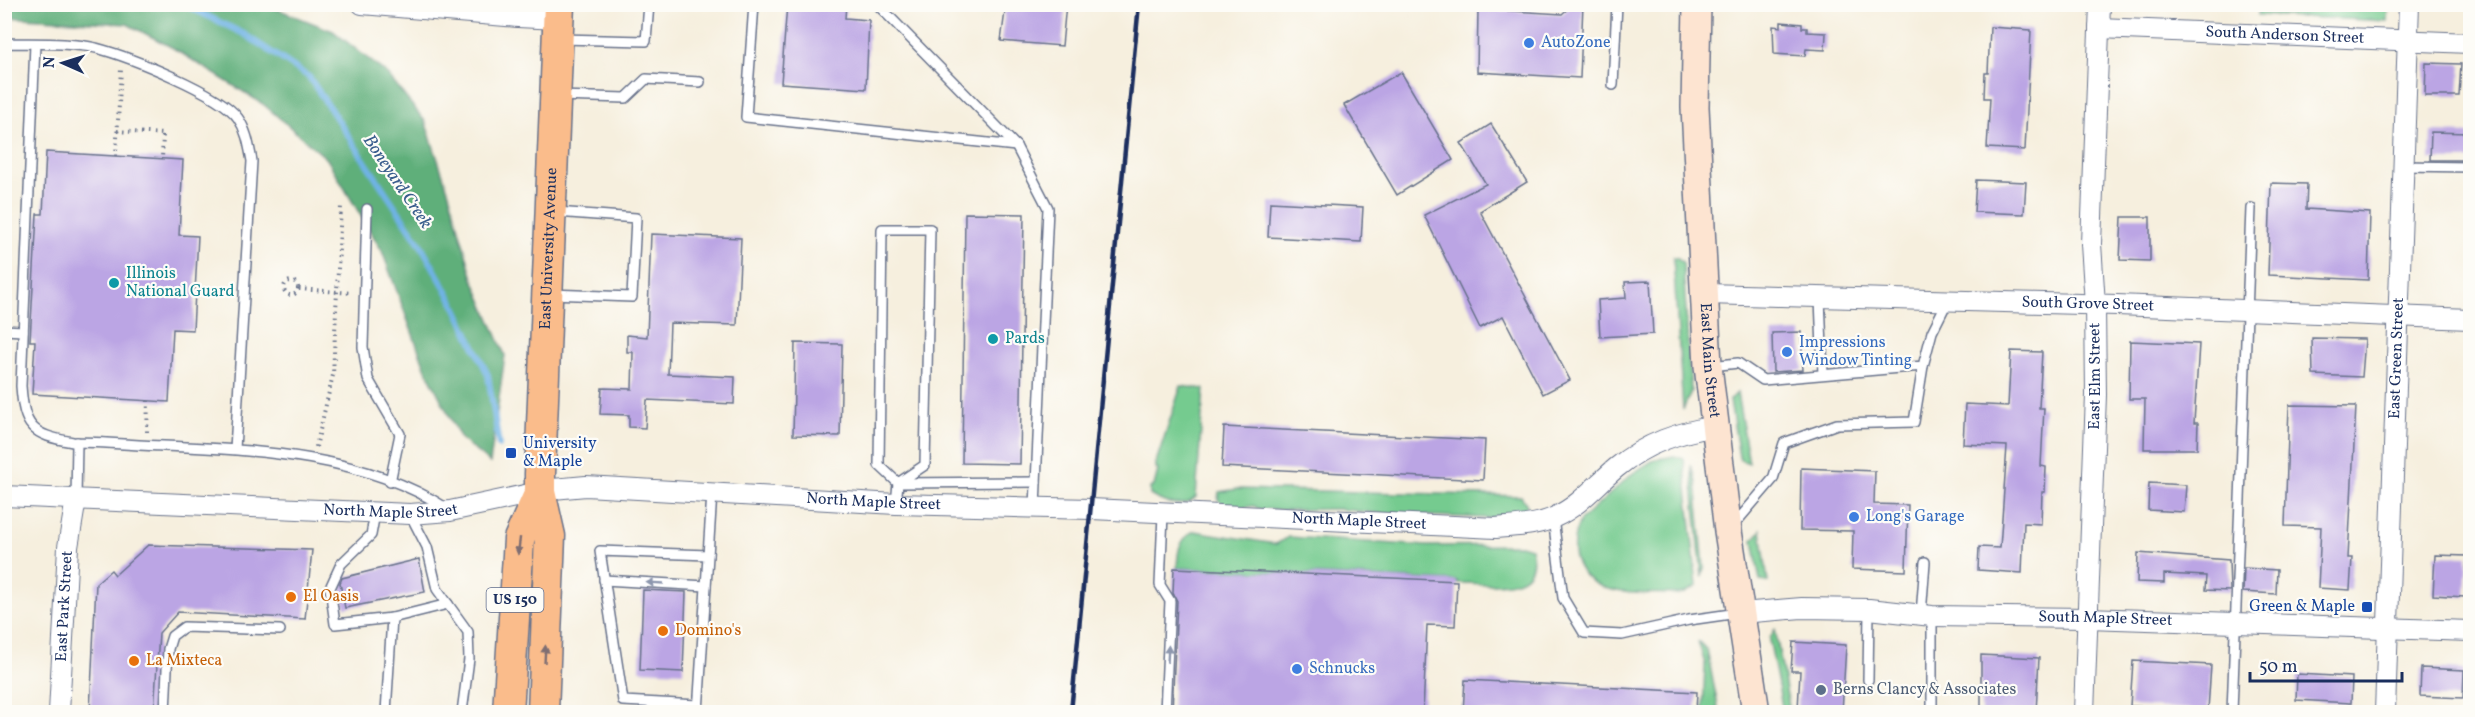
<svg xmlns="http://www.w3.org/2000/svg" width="2475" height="717" font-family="Vollkorn,serif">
<rect width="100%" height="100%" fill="#fdfcf7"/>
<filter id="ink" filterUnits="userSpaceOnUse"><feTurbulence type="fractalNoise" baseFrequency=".0167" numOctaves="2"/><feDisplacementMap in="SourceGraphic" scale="12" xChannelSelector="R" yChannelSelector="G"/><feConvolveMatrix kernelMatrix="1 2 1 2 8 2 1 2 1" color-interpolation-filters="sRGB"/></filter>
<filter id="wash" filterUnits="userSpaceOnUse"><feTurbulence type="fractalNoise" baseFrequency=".008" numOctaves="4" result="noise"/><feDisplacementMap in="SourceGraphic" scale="24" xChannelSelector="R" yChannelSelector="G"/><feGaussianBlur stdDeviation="1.35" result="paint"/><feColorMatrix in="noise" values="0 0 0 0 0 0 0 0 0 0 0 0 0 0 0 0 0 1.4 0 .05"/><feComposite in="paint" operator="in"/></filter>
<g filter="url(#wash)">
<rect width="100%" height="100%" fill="#f6efde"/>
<g fill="#74cb8f" stroke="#487d76" stroke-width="1.5">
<path d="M2259 5H2388L2387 21 2258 15Z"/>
<path d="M1673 257 1678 258 1683 263 1691 391 1683 410Z"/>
<path d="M1181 386 1204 389 1196 497C1184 510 1163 503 1150 495V488L1154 486 1158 470 1156 469V462Z"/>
<path d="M1737 393 1749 463 1740 460 1739 457 1730 400Z"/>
<path d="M1674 456 1684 459 1697 586 1685 593 1678 594C1643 592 1588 601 1575 558 1572 545 1574 533 1580 521L1633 473 1654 460Z"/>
<path d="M1691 465 1696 482 1704 568 1702 577Z"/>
<path d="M1238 489 1521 496 1527 505 1523 517 1486 518 1384 514 1340 509 1288 510 1259 509 1254 506 1230 509 1218 500 1219 492Z"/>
<path d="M1761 530 1768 582 1760 581 1753 540Z"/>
<path d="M1194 531 1276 544 1289 537 1427 546 1521 545 1531 548C1543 593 1490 583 1462 583H1457V581L1177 568C1178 551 1178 540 1194 531Z"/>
<path d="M1775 629 1790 712H1783L1770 643V638Z"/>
<path d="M1698 641 1707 650 1719 712H1703L1705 664Z"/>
</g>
<path fill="#5faf7a" stroke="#3d6f6c" stroke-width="1.5" d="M5 4 267 5 333 31 386 73 425 121 449 193 473 279 505 355 490 463 461 439 426 370 382 251 327 159 263 104 173 48 127 24 5 17Z"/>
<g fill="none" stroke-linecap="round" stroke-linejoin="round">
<path stroke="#70b3e5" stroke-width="6" d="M183 4 244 34 309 77 422 247 453 302 488 375 499 445"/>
</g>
<g id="blocks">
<g fill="#bba5e4">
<path d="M787 4H846L845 18 869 20 866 89 781 83Z"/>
<path d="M1006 4H1066L1062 46 1001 41Z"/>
<path d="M1573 4H1583L1580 78 1477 72 1478 9 1562 14Z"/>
<path d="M1781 22 1802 24V28H1807V32L1826 33 1825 50 1806 49 1805 56 1774 54 1773 26 1781 27Z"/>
<path d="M1990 27 2031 30 2025 150 1987 148 1990 98H1984L1985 73H1988Z"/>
<path d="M2426 63 2461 64 2459 96H2425Z"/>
<path d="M1401 72 1453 160 1397 195 1344 105Z"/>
<path d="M1491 124 1527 182 1480 211 1570 380 1543 394 1503 316 1480 328 1424 215 1486 184 1461 143Z"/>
<path d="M2431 132 2470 133V160H2430Z"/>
<path d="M46 152 183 160 179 235 198 236 193 330 173 329 169 402 32 394 35 341H30L37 214H43Z"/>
<path d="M1976 180 2026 182 2024 214 1974 212Z"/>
<path d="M2271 183 2307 184 2306 209 2370 213 2368 280 2268 275Z"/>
<path d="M1270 202 1363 207 1361 242 1268 237Z"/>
<path d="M965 213 1024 214 1020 464 962 463Z"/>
<path d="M2122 217H2150V261L2120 260Z"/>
<path d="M651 234 741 238 737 325 670 323 668 374 735 377 734 404 647 400 645 428 629 427V415L600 414 602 388 632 389 633 352H627V335L647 337Z"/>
<path d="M1650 281 1653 334 1600 337 1598 300 1626 298 1625 282Z"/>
<path d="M1801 332 1803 370 1773 372 1772 333Z"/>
<path d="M2312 338 2365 339 2362 377 2313 375Z"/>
<path d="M2130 341 2199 344 2194 423H2198L2197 449H2144L2145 399H2129Z"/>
<path d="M795 343 842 344 840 436 793 435Z"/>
<path d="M2011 351 2042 352 2039 408H2044L2041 466 2046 467 2045 492H2042L2041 524 2024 523 2022 573 1978 570 1979 547 2000 548 2007 446 1963 444 1965 404 2008 406Z"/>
<path d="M2289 405 2356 406 2348 558H2352L2350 590 2318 588 2321 527 2285 526Z"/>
<path d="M1224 427 1485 440 1483 480 1222 467Z"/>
<path d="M1801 468 1875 471 1874 504 1908 505 1906 571 1852 569 1853 531 1800 530Z"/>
<path d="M2149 483 2186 485 2184 512 2148 510Z"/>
<path d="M148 545 312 550 305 619 178 612 159 633 154 712H90L96 583 111 570 115 575Z"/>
<path d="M2138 553 2229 560 2230 591 2205 590 2206 576 2164 574V583L2137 582Z"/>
<path d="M2435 555 2467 556 2465 597 2433 595Z"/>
<path d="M419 559 425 592 345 608 340 583 342 578Z"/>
<path d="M1174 568 1457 581 1455 626 1427 625 1423 712H1172L1177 601 1173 593Z"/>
<path d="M2244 568 2277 570 2276 594 2243 592Z"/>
<path d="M643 590 686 592 683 672 640 670Z"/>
<path d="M1793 642 1846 645 1842 712H1807V709H1798L1800 671H1791Z"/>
<path d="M1981 655 2039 658 2036 712H1981Z"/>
<path d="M2133 661 2211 665 2208 710 2130 706Z"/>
<path d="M2421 668 2464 670 2463 698 2420 696Z"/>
<path d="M2297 674 2352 677 2351 703 2296 700Z"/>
<path d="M1465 680 1697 692 1696 712H1463Z"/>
</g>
</g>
</g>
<g filter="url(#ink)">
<use href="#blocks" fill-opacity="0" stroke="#68728b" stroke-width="1.5"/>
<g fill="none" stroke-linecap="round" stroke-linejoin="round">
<defs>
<g id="service">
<path d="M754 4 746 117 1016 146"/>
<path d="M877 4 1016 146 1048 208 1035 507"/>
<path d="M560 39 646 41 649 4"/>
<path d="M4 43C33 44 69 42 96 48 127 56 221 93 238 118 247 131 249 146 252 161L235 449"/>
<path d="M35 44 21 386C24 427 31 435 73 442 103 442 134 445 164 446 259 450 364 455 446 508"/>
<path d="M1613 85 1617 4"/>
<path d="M558 96 626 98 646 79 700 82"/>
<path d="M2403 166 2470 167"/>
<path d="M367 209 363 347 368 379 400 434 390 482"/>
<path d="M550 294 632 297 636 218 556 212"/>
<path d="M1820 298 1823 374"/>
<path d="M4 330 23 331"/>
<path d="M1711 366 1738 363 1763 380 1923 366 1932 332 1948 300"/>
<path d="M76 499 77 442"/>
<path d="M896 504 898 483 925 465 930 229H882L879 465 898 483 1036 482"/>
<path d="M375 513 371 535 341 564 330 588 335 624 392 618"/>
<path d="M410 514 427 547 437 589 468 632 469 659 462 712"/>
<path d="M1163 514 1160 585 1170 601 1165 712"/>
<path d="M1553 518 1563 598 1584 633 1622 635 1689 620 1738 613"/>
<path d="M1732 527 1773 479 1784 443 1837 424 1914 422 1923 366"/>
<path d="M604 580 706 586"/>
<path d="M1921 615 1925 562"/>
<path d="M1868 680 1869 609"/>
<path d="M698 705 623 701 600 551 708 555"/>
<path d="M165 712 168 649 172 636 184 627 280 630"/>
<path d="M386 712 392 618 448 604"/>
<path d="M698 712 712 493"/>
<path d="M1932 712V616"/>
<path d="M2232 712 2251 208"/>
</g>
<g id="minor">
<path d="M362 4 518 17 558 19"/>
<path id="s1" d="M2099 28 2470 43"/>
<path id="s2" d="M1706 294 2117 305 2470 319"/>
<path id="s3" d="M4 496 410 514 450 511 553 489 586 486 896 504 1091 509 1496 528C1515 526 1537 526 1555 517 1579 506 1596 485 1616 468 1646 443 1679 432 1717 426"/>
<path id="s4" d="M1740 613 1802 608 1869 609 1932 616 2087 618 2470 631"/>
<path id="s5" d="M59 712 68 547 76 499"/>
<path id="s6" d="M2084 712 2096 395 2095 304 2091 244 2100 4"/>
<path id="s7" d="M2385 712 2409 4"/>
</g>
<g id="secondary">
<path id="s8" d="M1697 4 1695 107 1708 366 1728 531 1756 712"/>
</g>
<g id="primary">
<path d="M508 712 519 539 540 492"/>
<path id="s9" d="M543 712 550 536 540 492V474L559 4"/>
</g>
</defs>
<use href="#service" stroke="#68728b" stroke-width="12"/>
<use href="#minor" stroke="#68728b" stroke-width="22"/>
<use href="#secondary" stroke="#68728b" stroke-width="30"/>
<use href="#primary" stroke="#68728b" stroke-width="33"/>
<g stroke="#68728b" stroke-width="4" stroke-dasharray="1.5 4.5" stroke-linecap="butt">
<path d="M117 131 163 134 162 159"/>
<path d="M116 156 121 69"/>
<circle cx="291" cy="288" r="7"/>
<path d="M299 289 352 293"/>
<path d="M147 432 148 401"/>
<path d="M316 447 333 375 341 206"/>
</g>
<use href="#service" stroke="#fff" stroke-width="9"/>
<use href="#minor" stroke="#fff" stroke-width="20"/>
<use href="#secondary" stroke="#fde4d1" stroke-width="27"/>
<use href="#primary" stroke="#fabc8b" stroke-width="30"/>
<path stroke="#1b2f5e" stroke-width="4.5" d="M1071 712 1139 4"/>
</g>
<defs><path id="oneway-solid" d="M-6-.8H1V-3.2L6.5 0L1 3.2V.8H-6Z" transform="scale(1.5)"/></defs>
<g fill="#7f6e72">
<use href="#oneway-solid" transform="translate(519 546) rotate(97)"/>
<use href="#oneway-solid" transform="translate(545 654) rotate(-87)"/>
</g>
<g fill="#8d97ae">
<use href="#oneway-solid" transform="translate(655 583) rotate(-177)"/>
<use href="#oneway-solid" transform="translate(1168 654) rotate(-87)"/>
</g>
</g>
<g fill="#3f7fe0" stroke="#fdfcf7" stroke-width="2">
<circle cx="1529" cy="43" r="6"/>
<circle cx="1787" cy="352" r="6"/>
<circle cx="1854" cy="517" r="6"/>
<circle cx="1297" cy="669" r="6"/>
</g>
<g fill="#0f9aa8" stroke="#fdfcf7" stroke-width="2">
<circle cx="114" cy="283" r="6"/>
<circle cx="993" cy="339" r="6"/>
</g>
<g fill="#1a4fb4" stroke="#fdfcf7" stroke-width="2">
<rect x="505" y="447" width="12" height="12" rx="3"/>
<rect x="2361" y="601" width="12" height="12" rx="3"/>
</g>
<g fill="#e8710a" stroke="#fdfcf7" stroke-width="2">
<circle cx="291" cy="597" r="6"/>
<circle cx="663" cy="631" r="6"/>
<circle cx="134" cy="661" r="6"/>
</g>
<circle fill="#5c6f8a" stroke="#fdfcf7" stroke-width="2" cx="1821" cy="690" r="6"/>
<g text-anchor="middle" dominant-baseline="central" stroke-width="4.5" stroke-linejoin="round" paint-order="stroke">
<rect fill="#fdfcf7" stroke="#5f6c8c" stroke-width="1.5" x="486.5" y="588" width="57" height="24" rx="4.5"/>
<g font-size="15" font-weight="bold" fill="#1b2f5e">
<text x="515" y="600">US 150</text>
</g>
<g font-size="16" fill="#1b2f5e" stroke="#fdfcf7">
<text stroke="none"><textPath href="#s1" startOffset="186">South Anderson Street</textPath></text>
<text stroke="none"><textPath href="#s9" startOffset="465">East University Avenue</textPath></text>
<text stroke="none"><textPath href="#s2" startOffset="382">South Grove Street</textPath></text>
<text stroke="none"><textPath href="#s7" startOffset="354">East Green Street</textPath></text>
<text stroke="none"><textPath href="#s8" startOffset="357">East Main Street</textPath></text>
<text stroke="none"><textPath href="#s6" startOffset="336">East Elm Street</textPath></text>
<text stroke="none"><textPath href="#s3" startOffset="873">North Maple Street</textPath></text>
<text stroke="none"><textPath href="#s3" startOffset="387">North Maple Street</textPath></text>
<text stroke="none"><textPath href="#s3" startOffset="1359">North Maple Street</textPath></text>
<text stroke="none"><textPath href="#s5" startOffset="106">East Park Street</textPath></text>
<text stroke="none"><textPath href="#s4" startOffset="366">South Maple Street</textPath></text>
</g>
<g font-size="16" fill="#366cbe" stroke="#fdfcf7" text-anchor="start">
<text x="1541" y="43">AutoZone</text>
<text x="1799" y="343">Impressions<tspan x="1799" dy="18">Window Tinting</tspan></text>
<text x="1866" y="517">Long's Garage</text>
<text x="1309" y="669">Schnucks</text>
</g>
<g font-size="16" fill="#0d838f" stroke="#fdfcf7" text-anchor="start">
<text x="126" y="274">Illinois<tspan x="126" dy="18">National Guard</tspan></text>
<text x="1005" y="339">Pards</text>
</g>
<g font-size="16" fill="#164399" stroke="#fdfcf7" text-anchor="start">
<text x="523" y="444">University<tspan x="523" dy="18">&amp; Maple</tspan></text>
<text x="2355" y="607" text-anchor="end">Green &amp; Maple</text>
</g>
<g font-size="16" fill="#c56008" stroke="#fdfcf7" text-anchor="start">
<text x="303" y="597">El Oasis</text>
<text x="675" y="631">Domino's</text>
<text x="146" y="661">La Mixteca</text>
</g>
<g font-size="16" fill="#4e5e75" stroke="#fdfcf7" text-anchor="start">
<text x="1833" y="690">Berns Clancy &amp; Associates</text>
</g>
<g font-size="18" font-style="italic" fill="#395d8d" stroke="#fdfcf7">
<text transform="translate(397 182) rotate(56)">Boneyard Creek</text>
</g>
</g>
<rect width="2475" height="717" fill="none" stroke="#fdfcf7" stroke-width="24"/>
<g transform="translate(63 63) rotate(273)" stroke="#fdfcf7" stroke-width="4.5" paint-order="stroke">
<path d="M0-4.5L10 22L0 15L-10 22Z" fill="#1b2f5e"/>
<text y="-9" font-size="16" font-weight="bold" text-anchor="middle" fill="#1b2f5e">N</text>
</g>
<path d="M2250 672v9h152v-9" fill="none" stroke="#1b2f5e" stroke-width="3"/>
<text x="2259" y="672" font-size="18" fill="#1b2f5e" stroke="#fdfcf7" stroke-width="4.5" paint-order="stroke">50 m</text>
</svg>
